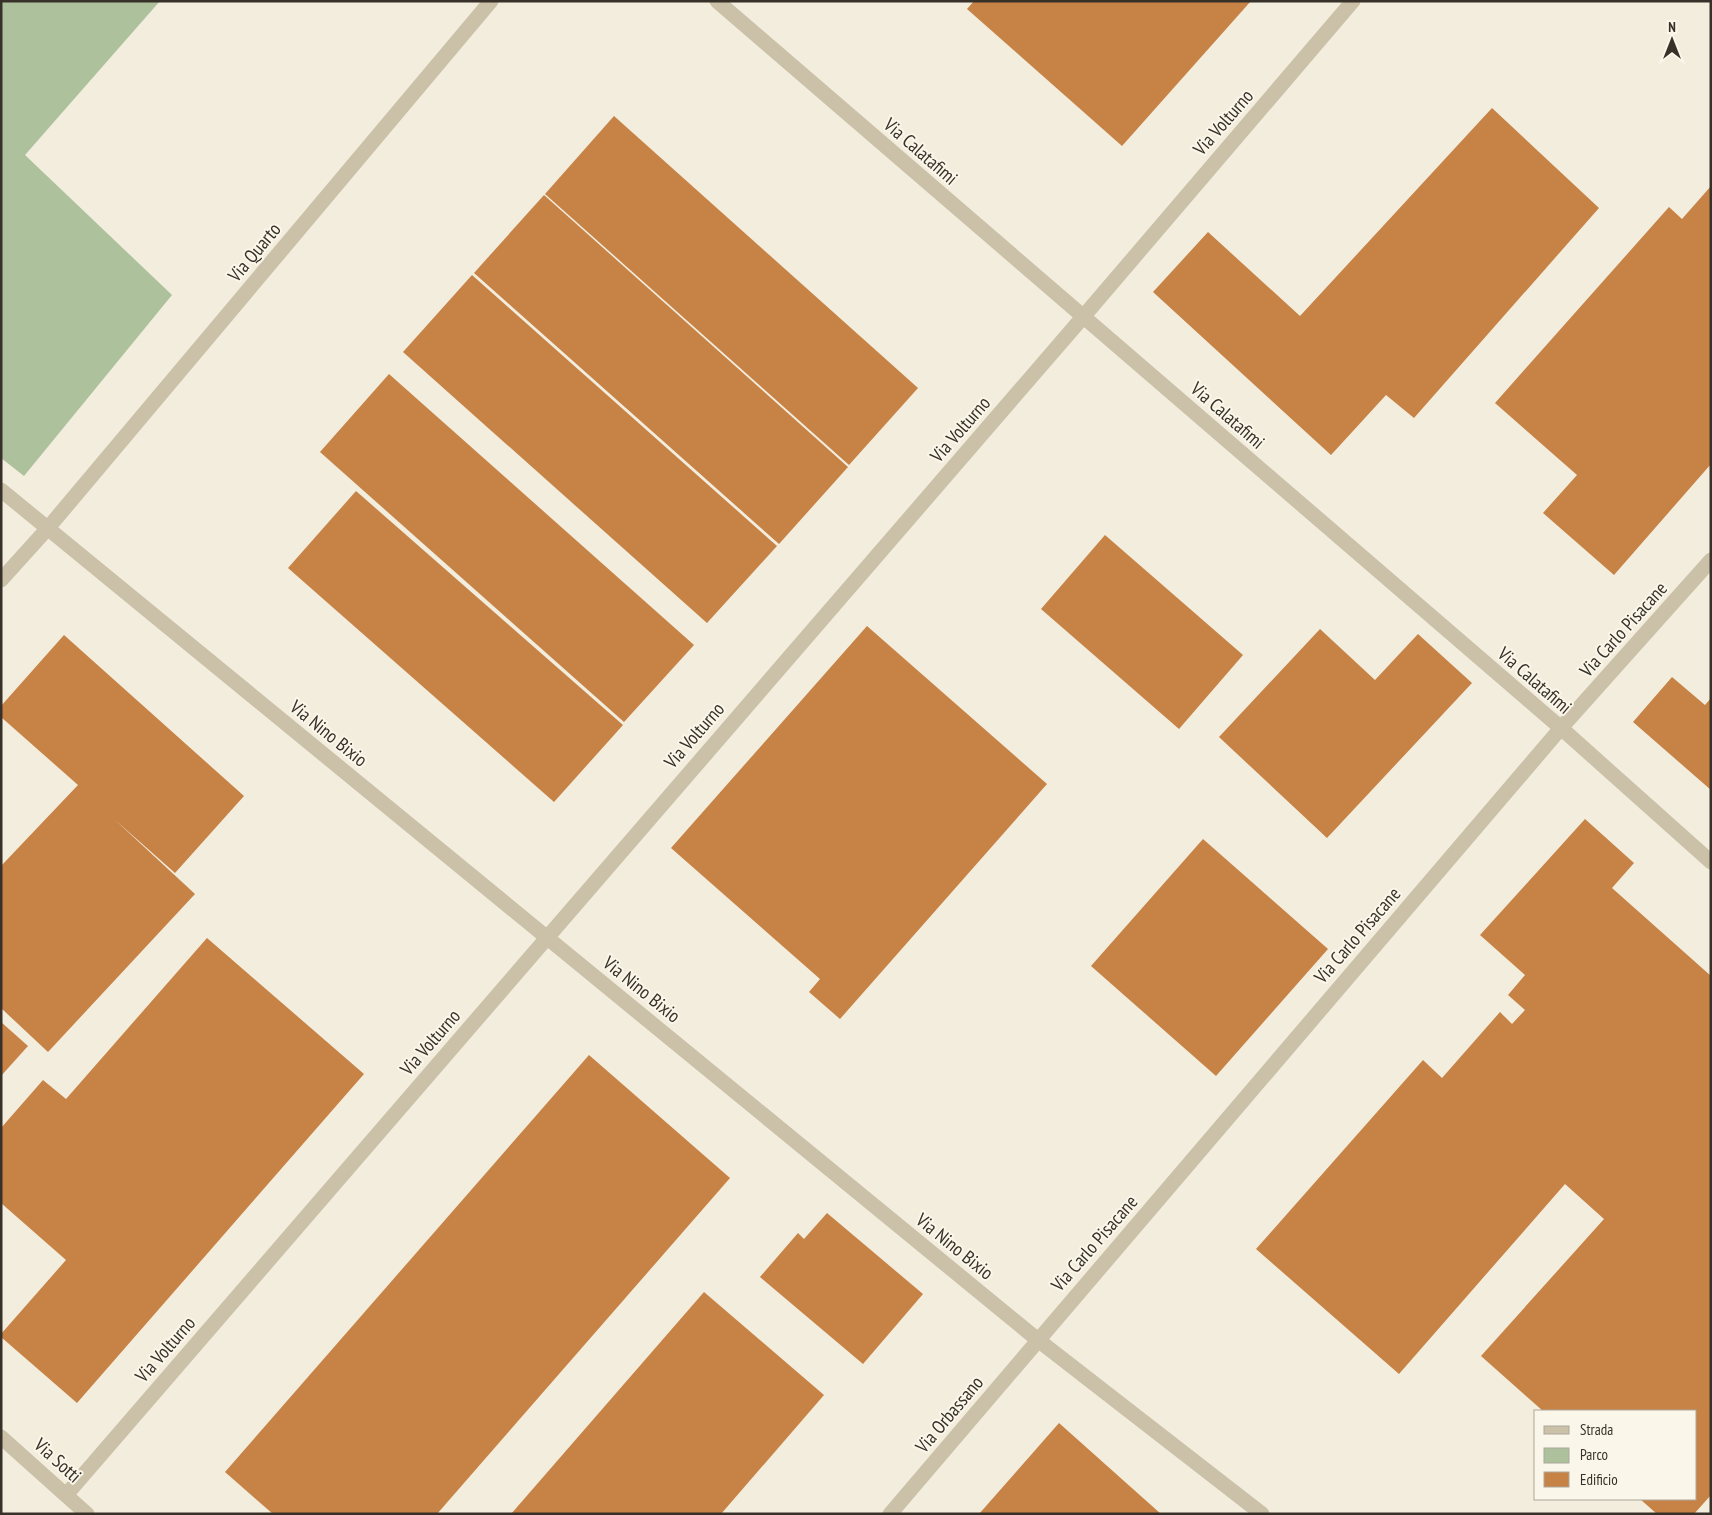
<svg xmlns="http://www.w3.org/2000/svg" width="1712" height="1515" font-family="'PT Sans Narrow',sans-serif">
<rect width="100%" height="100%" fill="#f3eddd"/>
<path fill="#adc29c" d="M1 1H160L25 155 172 295 24 476 1 458Z"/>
<g fill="#c78246">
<path d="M974 1H1251L1122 146 967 9Z"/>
<path d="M1492 108 1599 208 1414 418 1386 395 1331 455 1153 292 1208 232 1300 316Z"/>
<path d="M614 116 918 388 849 465 545 194Z"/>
<path d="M1711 186V464L1614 575 1543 513 1577 475 1495 403 1669 207 1682 219Z"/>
<path d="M544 195 848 467 779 544 474 273Z"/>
<path d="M472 275 777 546 707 623 403 352Z"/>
<path d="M389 374 694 645 624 722 320 452Z"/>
<path d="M356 491 623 725 554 802 288 568Z"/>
<path d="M1105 535 1243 655 1179 729 1041 609Z"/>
<path d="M867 626 1047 784 840 1019 809 992 820 979 671 848Z"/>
<path d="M1320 629 1375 680 1418 634 1472 683 1327 838 1219 737Z"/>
<path d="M64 635 244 796 175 873 114 819 195 894 48 1052 1 1008V866L78 785 1 717V706Z"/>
<path d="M1672 677 1705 705 1711 698V790L1633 722Z"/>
<path d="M1585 819 1634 863 1612 888 1711 976V1495L1694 1514H1657L1640 1499H1696V1411H1543L1481 1356 1604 1219 1565 1184 1399 1374 1256 1249 1423 1060 1442 1078 1500 1012 1512 1024 1525 1010 1508 995 1525 975 1480 935Z"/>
<path d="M1203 839 1328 949 1216 1076 1091 966Z"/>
<path d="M207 938 364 1074 77 1403 1 1337V1334L66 1260 1 1203V1128L43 1080 66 1099Z"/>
<path d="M1 1022 28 1046 1 1076Z"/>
<path d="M589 1055 730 1178 437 1514H273L225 1472Z"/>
<path d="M827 1213 923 1294 863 1364 760 1277 798 1233 804 1239Z"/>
<path d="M704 1292 824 1395 721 1514H511Z"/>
<path d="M1059 1423 1161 1514H979Z"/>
</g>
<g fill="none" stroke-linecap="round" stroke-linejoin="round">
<g stroke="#cbc0a8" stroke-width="15">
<path d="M717 1 1561 728 1711 862"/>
<path d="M1 490 1038 1340 1262 1514"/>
<path d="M1 580 48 528 491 1"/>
<path d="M1 1437 87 1514"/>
<path d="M66 1495 1083 317 1353 1"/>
<path d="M890 1514 1561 728 1711 560"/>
</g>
</g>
<g text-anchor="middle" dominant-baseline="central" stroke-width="4" stroke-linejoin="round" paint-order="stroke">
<g font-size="19" fill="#383129" stroke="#faf6e9">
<text transform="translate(1223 122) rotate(-49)">Via Volturno</text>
<text transform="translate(921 151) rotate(41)">Via Calatafimi</text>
<text transform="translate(254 252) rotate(-50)">Via Quarto</text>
<text transform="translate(1228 415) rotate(41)">Via Calatafimi</text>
<text transform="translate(960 429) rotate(-49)">Via Volturno</text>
<text transform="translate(1623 629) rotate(-48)">Via Carlo Pisacane</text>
<text transform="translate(1535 680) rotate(41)">Via Calatafimi</text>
<text transform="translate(329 733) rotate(39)">Via Nino Bixio</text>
<text transform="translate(694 735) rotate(-49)">Via Volturno</text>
<text transform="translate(1357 935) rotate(-49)">Via Carlo Pisacane</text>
<text transform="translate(642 989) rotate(39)">Via Nino Bixio</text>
<text transform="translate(430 1042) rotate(-49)">Via Volturno</text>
<text transform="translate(1094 1243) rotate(-49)">Via Carlo Pisacane</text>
<text transform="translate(955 1246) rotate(39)">Via Nino Bixio</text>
<text transform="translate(165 1349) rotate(-49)">Via Volturno</text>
<text transform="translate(949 1414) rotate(-50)">Via Orbassano</text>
<text transform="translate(58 1460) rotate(42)">Via Sotti</text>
</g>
</g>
<rect width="1712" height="1515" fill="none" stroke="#383129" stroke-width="5"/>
<rect x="1534" y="1410" width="162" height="90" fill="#faf6e9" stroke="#aca79c"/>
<rect x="1544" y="1426" width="25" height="8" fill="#cbc0a8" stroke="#aca79c"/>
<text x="1580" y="1435" font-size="15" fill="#383129">Strada</text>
<rect x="1544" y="1448" width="25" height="15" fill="#adc29c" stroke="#aca79c"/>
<text x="1580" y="1460" font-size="15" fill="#383129">Parco</text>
<rect x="1544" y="1472" width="25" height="15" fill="#c78246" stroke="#aca79c"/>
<text x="1580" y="1485" font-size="15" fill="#383129">Edificio</text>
<g transform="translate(1672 40)" stroke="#faf6e9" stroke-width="4" paint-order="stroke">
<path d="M0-4L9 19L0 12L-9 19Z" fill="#383129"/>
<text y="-8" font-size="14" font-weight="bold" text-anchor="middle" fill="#383129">N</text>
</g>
</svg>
